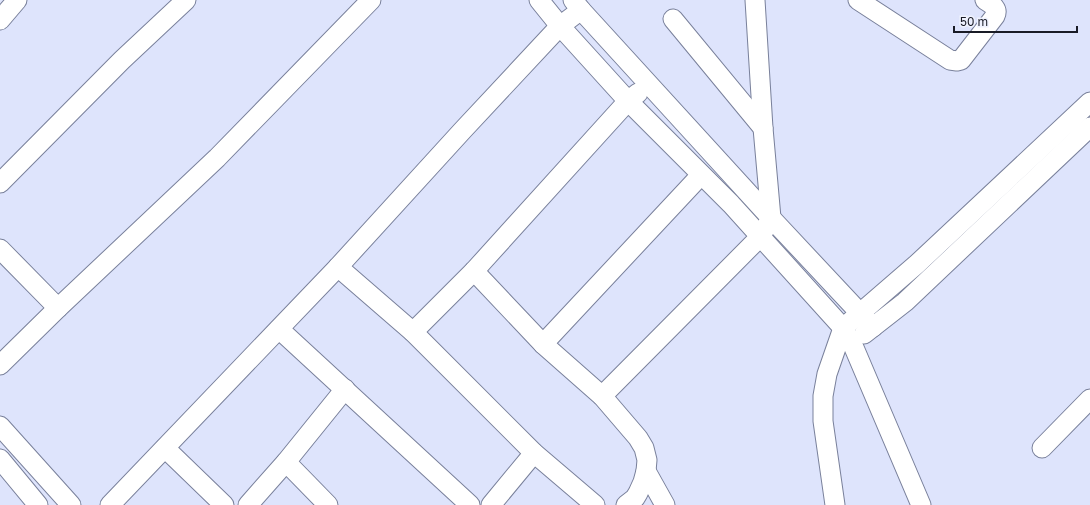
<svg xmlns="http://www.w3.org/2000/svg" width="1090" height="505" font-family="'Golos Text',sans-serif">
<rect width="100%" height="100%" fill="#dee4fc"/>
<g fill="none" stroke-linecap="round" stroke-linejoin="round">
<defs>
<g id="minor">
<path d="M539 0 560 26 628 101 731 204 843 328 852 343 921 505"/>
<path d="M573 0 581 10 771 218 873 327"/>
<path d="M858 0 950 60 957 61 961 60 995 16C999 8 991 4 985 0"/>
<path d="M673 19 763 128"/>
<path d="M0 20 17 0"/>
<path d="M0 183 122 60 186 0"/>
<path d="M0 249 58 308"/>
<path d="M338 267 413 332 534 453 595 505"/>
<path d="M474 271 543 344 602 396 638 438 644 448 647 460 646 471 643 482 638 493 635 498 626 505"/>
<path d="M279 329 470 505"/>
<path d="M413 332 474 271 628 101 638 93"/>
<path d="M864 334 905 302 1090 127"/>
<path d="M543 344 701 175"/>
<path d="M0 365 58 308 217 158 371 0"/>
<path d="M602 396 761 236 771 218 763 128 755 0"/>
<path d="M0 426 71 505"/>
<path d="M165 448 224 505"/>
<path d="M1042 448 1090 399"/>
<path d="M0 459 38 505"/>
<path d="M286 462 328 505"/>
<path d="M646 471 665 505"/>
<path d="M110 505 338 267 462 131 560 26 581 10"/>
<path d="M248 505 286 462 345 389"/>
<path d="M491 505 534 453"/>
<path d="M835 505 823 421V396L827 374 843 328 917 264 1090 102"/>
</g>
</defs>
<use href="#minor" stroke="#79809b" stroke-width="21"/>
<use href="#minor" stroke="#fff" stroke-width="19"/>
</g>
<path d="M954 26v6h123v-6" fill="none" stroke="#191b26" stroke-width="2"/>
<text x="960" y="26" font-size="12" fill="#191b26" stroke="#eff2fe" stroke-width="3" paint-order="stroke">50 m</text>
</svg>
